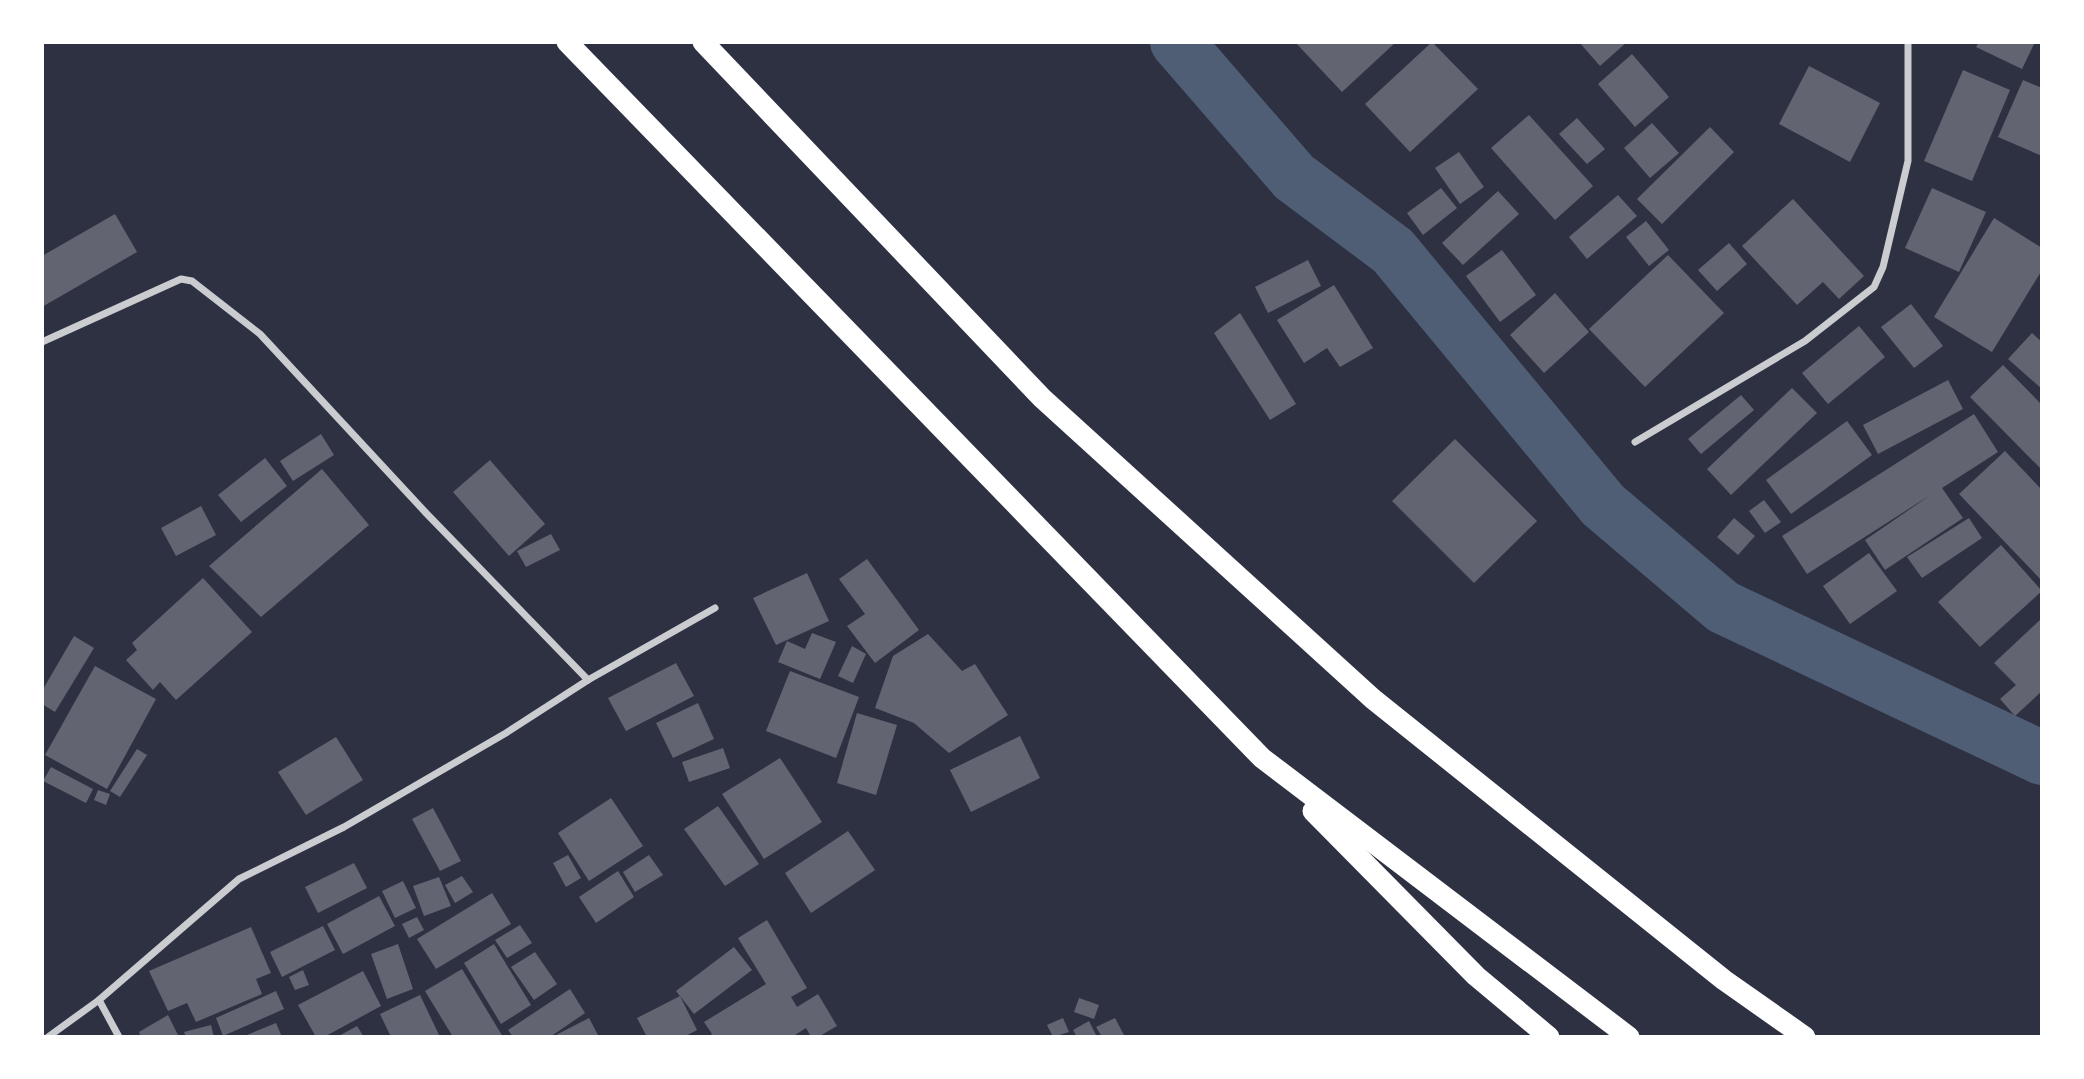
<svg xmlns="http://www.w3.org/2000/svg" width="2084" height="1079" font-family="Overpass,sans-serif">
<rect width="100%" height="100%" fill="#2d3142"/>
<g fill="none" stroke-linecap="round" stroke-linejoin="round">
<path stroke="#4f5d75" stroke-width="54" d="M1177 42 1294 177 1393 251 1603 505 1723 607 2042 758"/>
</g>
<g fill="#626471">
<path d="M1295 42H1396L1342 92Z"/>
<path d="M1432 42 1478 89 1410 152 1365 104Z"/>
<path d="M1579 42H1627L1600 66Z"/>
<path d="M1979 42H2035L2022 69 1976 47Z"/>
<path d="M1632 54 1669 97 1635 127 1598 84Z"/>
<path d="M1809 66 1880 103 1850 162 1779 124Z"/>
<path d="M1963 70 2010 90 1972 181 1924 161Z"/>
<path d="M2023 80 2042 88V156L1998 137Z"/>
<path d="M1529 115 1593 186 1555 220 1491 148Z"/>
<path d="M1577 118 1605 149 1587 164 1559 134Z"/>
<path d="M1652 123 1679 153 1650 178 1624 148Z"/>
<path d="M1710 127 1734 152 1662 224 1637 199Z"/>
<path d="M1459 152 1484 187 1460 204 1435 168Z"/>
<path d="M1441 188 1457 208 1423 235 1407 213Z"/>
<path d="M1932 188 1986 212 1959 272 1905 248Z"/>
<path d="M1498 191 1519 214 1463 265 1442 243Z"/>
<path d="M1618 195 1637 216 1587 259 1569 237Z"/>
<path d="M1793 199 1864 276 1839 299 1823 282 1797 305 1742 246Z"/>
<path d="M115 214 137 252 42 307V256Z"/>
<path d="M1994 218 2042 248V270L1992 352 1934 317Z"/>
<path d="M1646 221 1669 250 1649 266 1626 237Z"/>
<path d="M1729 243 1747 264 1717 291 1698 270Z"/>
<path d="M1502 250 1536 295 1500 322 1466 276Z"/>
<path d="M1668 255 1724 313 1645 387 1589 329Z"/>
<path d="M1308 260 1321 286 1268 313 1255 287Z"/>
<path d="M1334 285 1373 348 1340 367 1327 348 1304 363 1277 320Z"/>
<path d="M1555 293 1589 332 1544 373 1510 335Z"/>
<path d="M1911 304 1943 346 1914 368 1881 327Z"/>
<path d="M1240 313 1296 404 1270 420 1214 333Z"/>
<path d="M1859 326 1885 357 1828 404 1802 373Z"/>
<path d="M2032 333 2042 342V389L2008 359Z"/>
<path d="M2003 365 2042 405V470L1970 397Z"/>
<path d="M1948 380 1963 409 1878 454 1863 425Z"/>
<path d="M1792 388 1817 413 1731 495 1707 469Z"/>
<path d="M1741 395 1754 410 1701 454 1688 439Z"/>
<path d="M1974 414 1998 452 1942 488 1963 518 1885 570 1865 540 1932 494 1807 574 1782 536Z"/>
<path d="M1847 421 1872 455 1791 514 1766 480Z"/>
<path d="M321 434 334 455 293 481 280 461Z"/>
<path d="M1455 439 1537 521 1474 583 1392 501Z"/>
<path d="M2005 451 2042 490V581L1959 494Z"/>
<path d="M265 458 287 486 241 522 218 495Z"/>
<path d="M490 460 545 524 509 556 453 492Z"/>
<path d="M322 469 369 525 261 617 209 566Z"/>
<path d="M1764 500 1781 522 1765 533 1749 511Z"/>
<path d="M201 506 216 535 176 556 161 528Z"/>
<path d="M1734 518 1755 536 1738 555 1717 537Z"/>
<path d="M1969 518 1982 538 1922 578 1907 557Z"/>
<path d="M551 534 560 550 526 567 517 551Z"/>
<path d="M2001 545 2042 591 1980 647 1938 602Z"/>
<path d="M1869 553 1897 591 1850 624 1823 586Z"/>
<path d="M867 559 919 630 875 663 847 626 865 614 839 579Z"/>
<path d="M807 573 829 621 776 645 753 598Z"/>
<path d="M203 578 252 632 176 700 160 682 153 690 126 660 137 650 132 643Z"/>
<path d="M2042 618V691L2015 716 2000 699 2016 685 1994 663Z"/>
<path d="M812 633 836 642 820 679 778 662 787 641 805 649Z"/>
<path d="M928 634 962 671 975 664 1008 715 949 753 914 723 875 708 893 656Z"/>
<path d="M74 636 94 648 55 712 42 704V691Z"/>
<path d="M852 646 866 654 853 683 838 676Z"/>
<path d="M676 663 694 696 626 731 608 698Z"/>
<path d="M95 666 156 699 107 789 45 755Z"/>
<path d="M790 671 859 697 836 758 766 731Z"/>
<path d="M698 703 714 739 673 758 656 723Z"/>
<path d="M857 713 897 725 876 795 837 783Z"/>
<path d="M1020 736 1040 778 971 812 950 770Z"/>
<path d="M336 737 363 780 306 815 278 772Z"/>
<path d="M723 748 730 768 689 782 682 762Z"/>
<path d="M137 749 147 755 120 797 110 791Z"/>
<path d="M780 758 822 822 764 859 722 794Z"/>
<path d="M51 767 93 789 86 803 43 781Z"/>
<path d="M98 790 110 794 106 805 94 800Z"/>
<path d="M611 798 643 846 589 881 558 833Z"/>
<path d="M718 806 759 864 725 886 684 829Z"/>
<path d="M433 808 461 861 440 871 412 819Z"/>
<path d="M848 831 875 870 811 913 785 873Z"/>
<path d="M568 855 581 878 566 887 553 863Z"/>
<path d="M649 855 663 875 635 892 623 872Z"/>
<path d="M354 863 367 888 318 913 305 887Z"/>
<path d="M618 871 634 897 596 923 579 897Z"/>
<path d="M462 876 473 892 455 903 445 885Z"/>
<path d="M439 877 451 906 424 916 413 886Z"/>
<path d="M403 881 416 908 395 918 382 891Z"/>
<path d="M492 893 511 924 436 969 417 939Z"/>
<path d="M379 896 395 926 343 954 327 924Z"/>
<path d="M417 917 424 930 409 938 402 924Z"/>
<path d="M767 920 807 988 791 997 797 1007 818 994 837 1026 818 1037H811L806 1028 792 1037H707L712 1034 704 1022 766 984 738 938Z"/>
<path d="M520 925 532 943 507 958 495 940Z"/>
<path d="M323 926 335 950 282 977 270 952Z"/>
<path d="M251 927 271 973 256 979 262 994 196 1022 187 1003 168 1011 149 971Z"/>
<path d="M398 944 413 989 387 999 371 954Z"/>
<path d="M494 944 531 1005 501 1024 464 963Z"/>
<path d="M734 947 752 970 694 1014 676 991Z"/>
<path d="M535 952 557 984 534 1000 511 967Z"/>
<path d="M462 969 503 1037H453L425 991Z"/>
<path d="M303 970 309 985 295 990 289 977Z"/>
<path d="M363 971 381 1006 324 1037H316L298 1005Z"/>
<path d="M570 989 585 1013 550 1037H513L508 1030Z"/>
<path d="M276 991 284 1009 223 1036 216 1018Z"/>
<path d="M420 995 440 1037H391L380 1014Z"/>
<path d="M680 996 697 1030 684 1037H647L637 1018Z"/>
<path d="M1079 998 1099 1005 1094 1019 1074 1012Z"/>
<path d="M168 1015 178 1035 141 1037 139 1032Z"/>
<path d="M589 1018 599 1037H552Z"/>
<path d="M1063 1018 1069 1032 1053 1037 1047 1025Z"/>
<path d="M1115 1018 1125 1037H1102L1096 1027Z"/>
<path d="M1089 1021 1097 1037H1077L1073 1030Z"/>
<path d="M276 1023 282 1037H242Z"/>
<path d="M211 1025 214 1037H186L184 1032Z"/>
<path d="M357 1026 364 1037H337Z"/>
</g>
<g fill="none" stroke-linecap="round" stroke-linejoin="round">
<g stroke="#caccd0" stroke-width="7">
<path d="M42 342 181 279 192 281 260 334 427 514 588 680"/>
<path d="M1635 442 1805 341 1874 287 1883 267 1908 161V42"/>
<path d="M48 1037 99 1000"/>
<path d="M119 1037 99 1000 239 879 344 827 506 733 588 680 715 608"/>
</g>
<g stroke="#fff" stroke-width="21">
<path d="M567 42 1262 758 1629 1037"/>
<path d="M703 42 1042 398 1373 699 1724 980 1805 1037"/>
<path d="M1313 811 1476 976 1549 1037"/>
</g>
</g>
<rect width="2084" height="1079" fill="none" stroke="#ffffff" stroke-width="88"/>
</svg>
